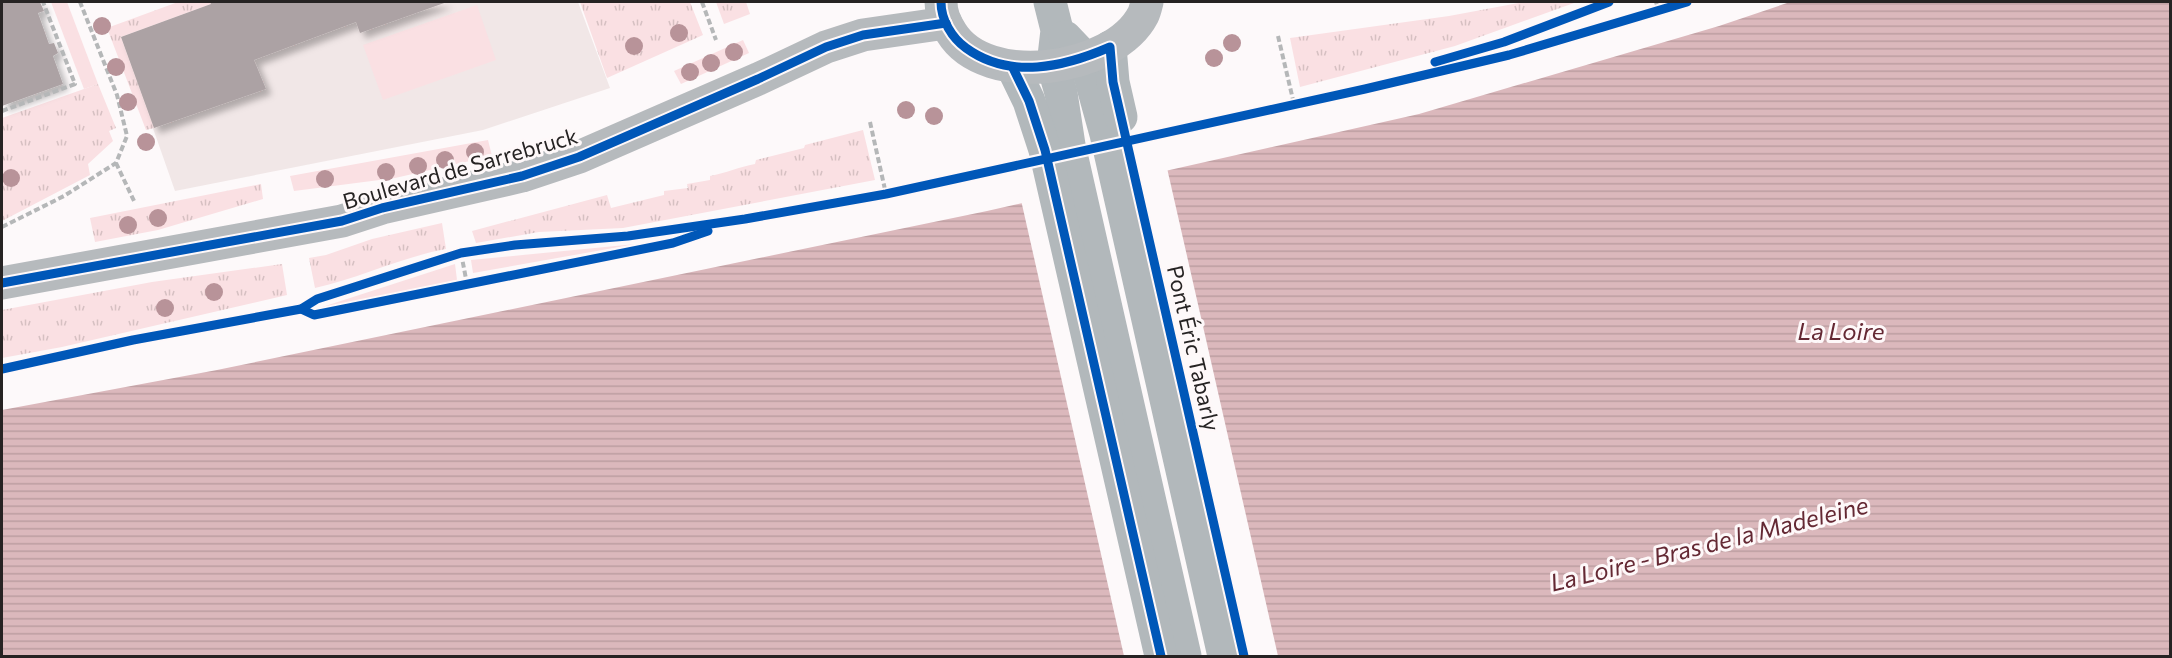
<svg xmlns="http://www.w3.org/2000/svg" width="2172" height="658" font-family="Commissioner,sans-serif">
<defs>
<pattern id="grass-tufts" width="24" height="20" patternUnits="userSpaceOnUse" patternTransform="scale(1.5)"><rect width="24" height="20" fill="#fae0e3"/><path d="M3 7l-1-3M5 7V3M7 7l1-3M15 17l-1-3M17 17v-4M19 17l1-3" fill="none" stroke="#d6c0c2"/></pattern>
<pattern id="water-rules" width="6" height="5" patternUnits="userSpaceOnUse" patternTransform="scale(1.5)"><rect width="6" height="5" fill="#dbb8bc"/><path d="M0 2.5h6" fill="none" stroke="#bc9ea1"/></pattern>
<filter id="shadow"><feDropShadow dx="5.5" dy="5.5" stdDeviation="3" flood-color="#0004"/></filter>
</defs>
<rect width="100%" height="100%" fill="#fdf9fa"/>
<path fill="#f1e7e7" d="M210 2H578L610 88 483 130 175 191 121 37 211 4Z"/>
<g fill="url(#grass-tufts)">
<path d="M178 2H210L211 4 121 37 154 128 146 130 107 28Z"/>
<path d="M580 2H690L703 35 607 78Z"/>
<path d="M716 2H746L750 14 724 24Z"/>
<path d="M1524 2H1574V3L1455 46 1300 87 1290 38 1449 16Z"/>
<path d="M98 84 116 128 109 131 113 141 88 164 90 175 2 221V118Z"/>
<path d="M863 130 875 180 623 228 539 232 476 243 472 231 607 195 611 208 664 195V191L688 188 687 184 710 180V176C726 173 739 167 755 164L756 160 804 148 805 145Z"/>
<path d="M261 184 263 199 158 230 95 242 90 218Z"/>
<path d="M442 223 446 249C402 257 360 278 315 288L309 258 326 255 372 239Z"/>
<path d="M282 264 287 295 62 347 2 358V310L152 282Z"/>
</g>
<g fill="#fae0e3">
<path d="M51 2H67L98 84 84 89Z"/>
<path d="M477 5 496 60 383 100 363 45Z"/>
<path d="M743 40 749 53 681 84 674 71Z"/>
<path d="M488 140 492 156 395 178 294 191 290 176Z"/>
<path d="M636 244 473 273 471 260Z"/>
<path d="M455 264 457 280 316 309Z"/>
</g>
<path fill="url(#water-rules)" d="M1790 2H2170V656H2V410L217 370 987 211 1419 114 1719 26Z"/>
<path fill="#fdf9fa" d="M1167 168 1278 656H1124L1021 200Z"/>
<g fill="#aca2a4" filter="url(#shadow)">
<path d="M2 2H40L44 11 38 13 49 44 54 43 58 53 53 56 63 84 2 106Z"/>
<path d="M210 2H447L360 33 356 22 254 60 266 89 154 128 121 37 211 4Z"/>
</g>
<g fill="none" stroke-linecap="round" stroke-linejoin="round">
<g stroke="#b5b7b8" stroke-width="4" stroke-dasharray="6 3" stroke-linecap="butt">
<path d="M702 2 716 40"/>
<path d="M1656 2 1659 11"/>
<path d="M1278 36 1294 104"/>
<path d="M2 111 75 84 43 2"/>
<path d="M870 122 886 194"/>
<path d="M116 163 135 203"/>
<path d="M2 227 64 196 116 163 127 136 117 95 80 2"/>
<path d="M461 253 467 284"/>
</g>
<g stroke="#b2b8bb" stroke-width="33">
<path d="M1050 2 1057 30 1053 65 1061 93 1069 145 1185 656"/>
<path d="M1065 37 1085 58 1106 134 1224 656"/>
<path d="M1110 47 1113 82 1121 117"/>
<path d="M1013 68 1029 101 1045 150 1161 656"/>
</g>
<g stroke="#b6babd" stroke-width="33">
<path d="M941 2C941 12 945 23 951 32 986 90 1114 71 1143 15 1145 11 1146 6 1147 2"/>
<path d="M2 283 342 221 382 208 522 176 579 157 758 79 826 47 863 35 946 23"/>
</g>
<defs>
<g id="cycleway">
<path d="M941 2C941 20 952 38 966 48 1010 80 1064 67 1110 47L1113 82 1124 130 1244 656"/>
<path d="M1435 62 1504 42 1609 2"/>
<path d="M1013 68 1029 101 1045 150 1161 656"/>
<path d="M2 283 342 221 382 208 522 176 579 157 758 79 826 47 863 35 946 23"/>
<path d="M301 309 314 315 673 243 708 231"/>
<path d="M2 369 133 340 301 309 317 299 461 253 515 245 628 236 745 219 886 194 1365 89 1509 55 1687 2"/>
</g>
</defs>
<use href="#cycleway" stroke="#fef8f9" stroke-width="13"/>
<use href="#cycleway" stroke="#0057b8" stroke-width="9"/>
</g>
<g fill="#b89399">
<circle cx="102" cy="26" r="9"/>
<circle cx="679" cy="33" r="9"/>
<circle cx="1232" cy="43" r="9"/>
<circle cx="634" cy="46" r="9"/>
<circle cx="734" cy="52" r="9"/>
<circle cx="1214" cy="58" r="9"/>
<circle cx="711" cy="63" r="9"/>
<circle cx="116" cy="67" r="9"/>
<circle cx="690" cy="72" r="9"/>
<circle cx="128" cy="102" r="9"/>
<circle cx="906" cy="110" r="9"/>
<circle cx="934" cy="116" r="9"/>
<circle cx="146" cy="142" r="9"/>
<circle cx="475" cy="152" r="9"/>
<circle cx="445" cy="160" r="9"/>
<circle cx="418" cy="166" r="9"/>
<circle cx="386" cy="172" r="9"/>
<circle cx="11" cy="178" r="9"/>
<circle cx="325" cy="179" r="9"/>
<circle cx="158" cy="218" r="9"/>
<circle cx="128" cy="225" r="9"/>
<circle cx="214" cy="292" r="9"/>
<circle cx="165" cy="308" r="9"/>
</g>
<g text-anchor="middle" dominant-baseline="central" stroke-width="6" stroke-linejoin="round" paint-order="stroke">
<g font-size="22" fill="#262323" stroke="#fef8f9">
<text transform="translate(460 168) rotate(-16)">Boulevard de Sarrebruck</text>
<text transform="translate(1194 348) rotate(77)">Pont Éric Tabarly</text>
</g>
<g font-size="24" font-style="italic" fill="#642833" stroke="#fef8f9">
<text x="1841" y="330">La Loire</text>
<text transform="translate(1709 543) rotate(-14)">La Loire - Bras de la Madeleine</text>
</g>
</g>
<rect width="2172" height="658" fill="none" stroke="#262323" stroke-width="6"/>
</svg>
